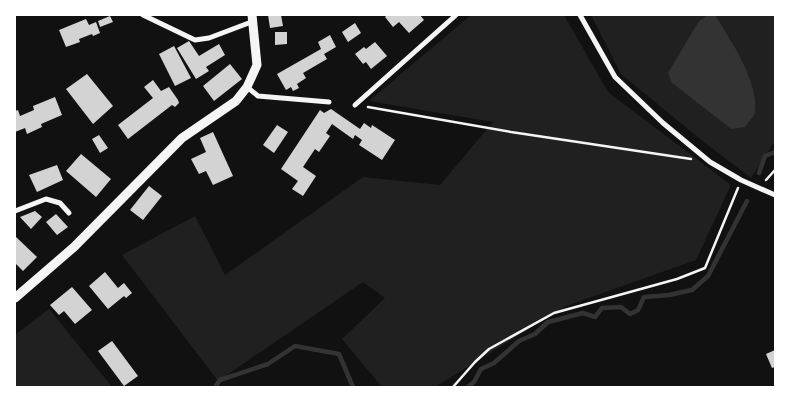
<svg xmlns="http://www.w3.org/2000/svg" width="790" height="402" font-family="'Titillium Web',sans-serif">
<rect width="100%" height="100%" fill="#111"/>
<g fill="#202020">
<path d="M471 15H564L608 92 731 185 696 260 566 306 435 387H382L342 339 385 298 363 282 218 381 122 255 195 216 225 275 363 177 440 185 493 122 369 101Z"/>
<path d="M591 15H708L699 21 672 83 731 129 732 41 715 15H775V141L751 178 700 139 621 74Z"/>
<path d="M49 309 112 387H17L15 384V335Z"/>
</g>
<path fill="#333" d="M708 15H715C730 38 759 83 755 111 755 116 748 122 745 127L731 129 672 83 668 73 699 21Z"/>
<g fill="none" stroke-linecap="round" stroke-linejoin="round">
<g stroke="#333" stroke-width="4.5">
<path d="M759 173 765 156 775 152"/>
<path d="M215 387 220 380 268 364 295 346 339 354 353 387"/>
<path d="M468 387 474 382 481 369 494 363 519 341 535 334 548 322 583 313 595 317 602 308 621 307 630 314 638 310 644 297 669 295 692 290 708 276 747 201"/>
</g>
</g>
<g fill="#d3d3d3">
<path d="M268 15H281L283 26 270 28Z"/>
<path d="M387 15H420L424 20 409 33 399 22 393 27 385 17Z"/>
<path d="M110 16 113 22 100 27 98 21Z"/>
<path d="M86 19 89 25 96 22 100 33 93 36 92 34 79 39 80 42 66 47 59 30Z"/>
<path d="M355 23 361 33 348 42 342 32Z"/>
<path d="M275 32H287V44L275 45Z"/>
<path d="M330 35 336 47 324 54 327 59 303 73 306 78 297 84 299 88 293 91 291 87 286 90 277 74 321 49 318 42Z"/>
<path d="M189 41 199 56 219 44 225 55 206 67 209 71 196 79 177 48Z"/>
<path d="M375 42 387 56 371 69 366 62 363 64 355 54 364 47 366 49Z"/>
<path d="M174 46 191 78 175 86 159 54Z"/>
<path d="M230 64 242 79 214 101 203 86Z"/>
<path d="M87 74 113 106 93 124 66 89Z"/>
<path d="M153 80 161 91 169 87 178 100 179 103 175 107 172 105 128 139 118 125 153 98 144 87Z"/>
<path d="M55 97 62 115 41 124 42 127 27 134 25 128 15 132V111L18 110 20 116 34 110 33 106Z"/>
<path d="M331 109 360 129 364 123 371 128 372 125 395 140 382 160 359 145 362 140 355 135 353 139 332 124 326 133 330 136 319 152 315 149 303 167 316 176 303 196 292 189 298 181 281 169 320 110 324 113Z"/>
<path d="M277 125 288 132 274 153 263 145Z"/>
<path d="M213 132 233 176 213 185 206 171 199 174 191 159 206 152 200 138Z"/>
<path d="M99 135 108 148 100 153 92 139Z"/>
<path d="M81 154 111 179 96 197 66 171Z"/>
<path d="M57 165 63 180 37 192 29 175Z"/>
<path d="M149 186 162 196 143 220 130 210Z"/>
<path d="M35 211 42 217 31 229 20 217Z"/>
<path d="M56 214 68 227 57 235 46 222Z"/>
<path d="M15 236 37 257 23 271 15 263Z"/>
<path d="M105 272 118 288 124 283 132 293 126 298 124 296 108 309 89 286Z"/>
<path d="M72 287 92 310 75 324 64 311 59 315 50 305Z"/>
<path d="M112 341 138 376 124 386 98 351Z"/>
<path d="M775 350V367L772 368 766 354Z"/>
</g>
<g fill="none" stroke-linecap="round" stroke-linejoin="round">
<g stroke="#f5f5f5" stroke-width="2.5">
<path d="M368 107 511 132 691 159"/>
<path d="M766 180 775 170"/>
<path d="M453 387 475 362 489 349 554 313 677 279 705 268 738 188"/>
</g>
<g stroke="#f5f5f5" stroke-width="5">
<path d="M143 15 195 40 209 38 254 21"/>
<path d="M580 15 615 77 663 123 710 162 741 180 775 195"/>
<path d="M247 87 258 96 329 102"/>
<path d="M355 105 456 15"/>
<path d="M15 211 46 199 60 203 69 213"/>
</g>
<path stroke="#f5f5f5" stroke-width="9" d="M15 298 74 247 182 138 236 101 247 87 257 65 252 15"/>
</g>
<rect width="790" height="402" fill="none" stroke="#ffffff" stroke-width="32"/>
</svg>
